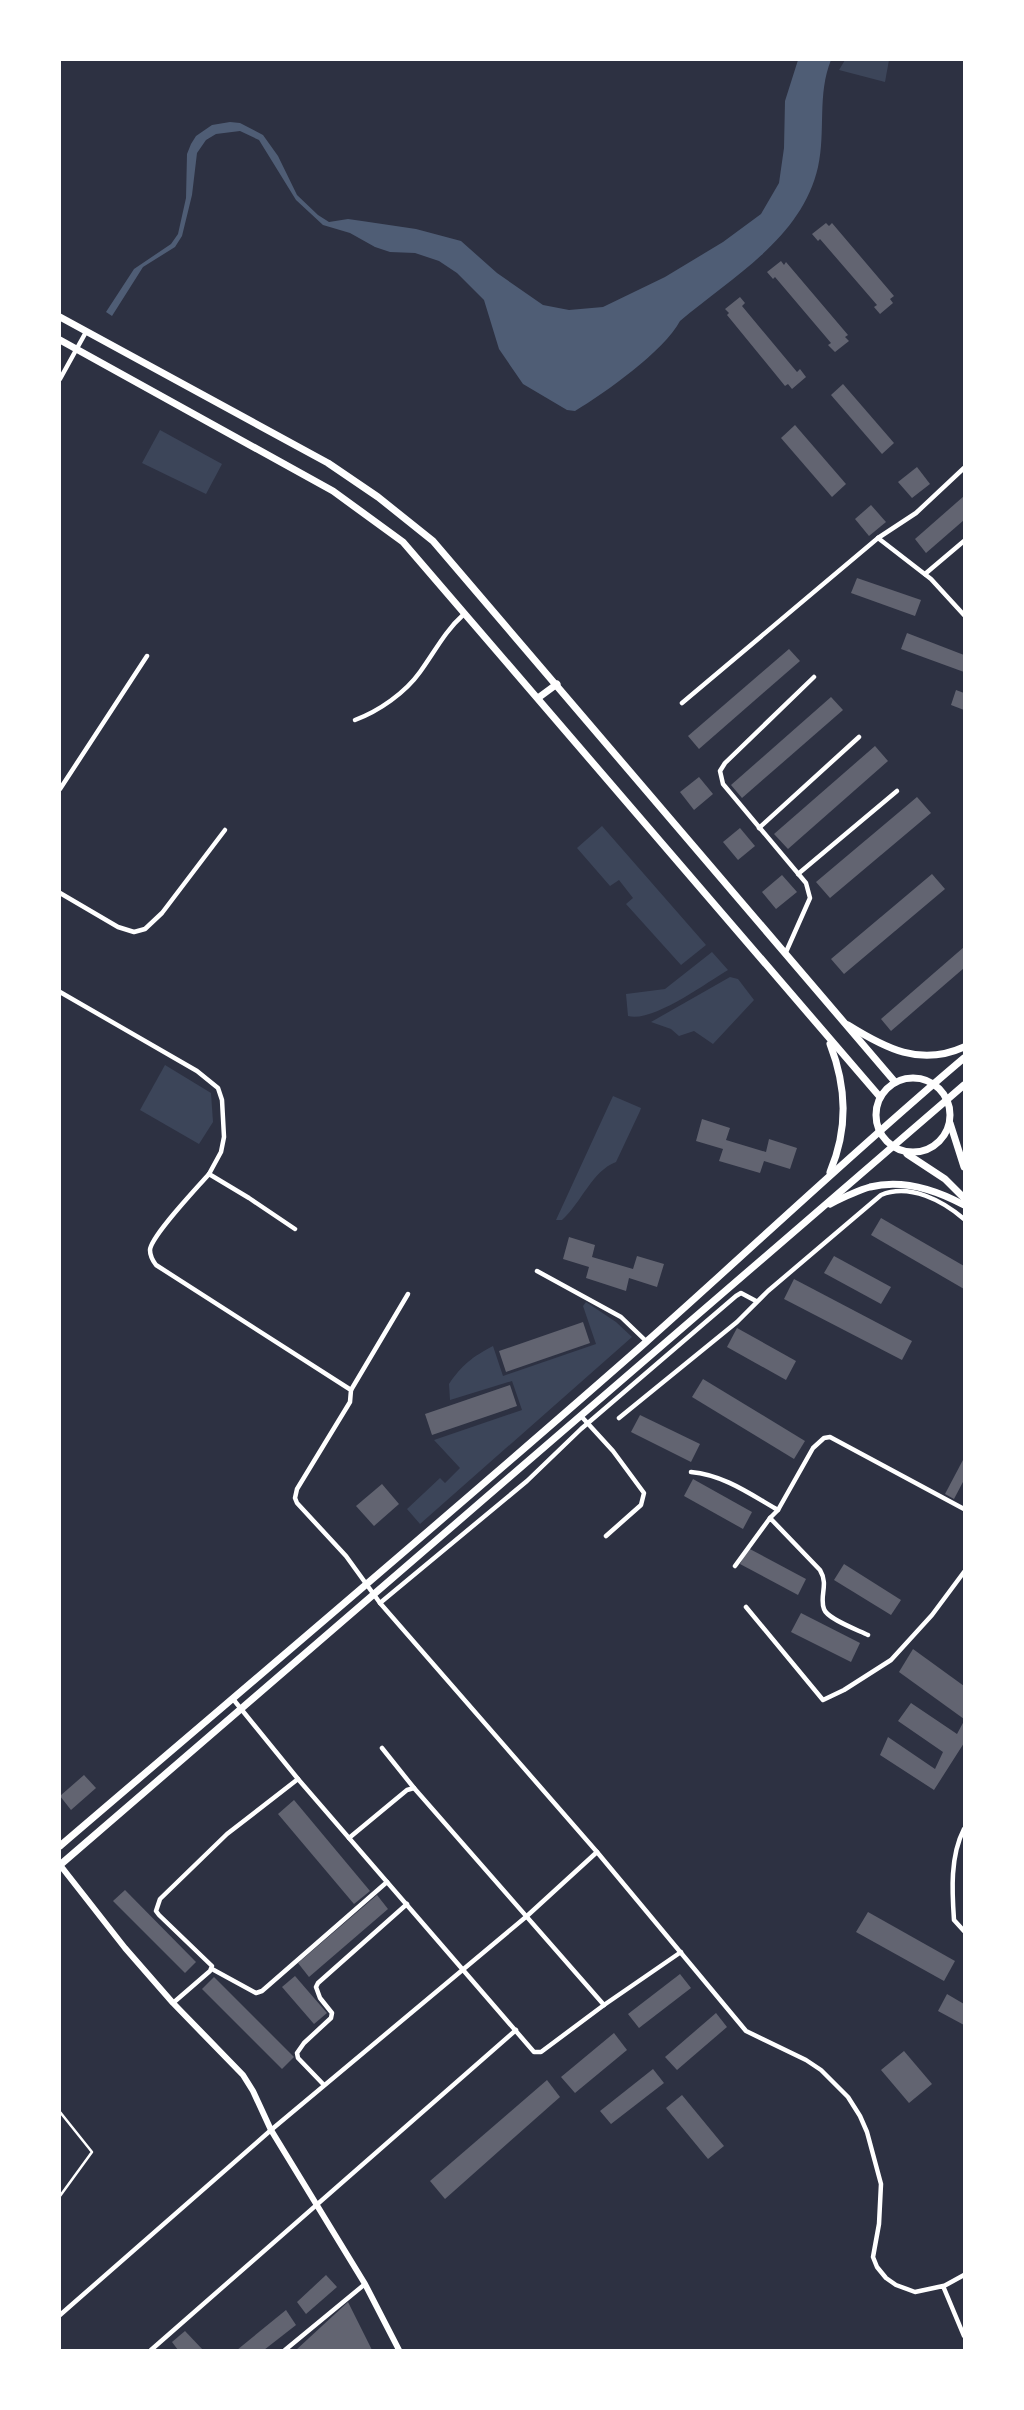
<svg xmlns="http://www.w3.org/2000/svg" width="1024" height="2410" font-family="'Open Sans',sans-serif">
<rect width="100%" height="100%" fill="#2d3142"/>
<g fill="#3c4559">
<path d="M845 60H889L885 82 839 70Z"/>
<path d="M160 430 222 464 206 494 142 463Z"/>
<path d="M602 826 706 945 681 965 626 904 633 898 619 880 610 886 577 848Z"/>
<path d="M712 952 728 970C706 983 652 1023 628 1016L626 994 665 989Z"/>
<path d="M730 977 738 979 754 1000 713 1044 694 1031 679 1036 671 1029 651 1022Z"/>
<path d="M165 1065 211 1093 213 1122 199 1144 140 1110Z"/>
<path d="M613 1096 641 1108 640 1111 616 1162C592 1171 582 1202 562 1220H556Z"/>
<path d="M586 1302 616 1322 632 1337 420 1524 407 1509 440 1478 445 1483 460 1468 434 1440 522 1410 512 1381 450 1400 449 1384C462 1365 472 1357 493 1346L503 1376 596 1344 583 1306Z"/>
</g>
<path fill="#4f5d75" d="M798 60H831C817 94 826 132 818 167 802 238 732 277 680 321 664 351 605 393 575 411L567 410 523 384 499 349 484 300 457 273 439 261 415 253 390 252 375 247 350 233 323 225 296 200 259 140 240 131 216 134 206 140 197 153 192 195 182 236 175 247 143 267 112 316 106 312 134 269 171 244 178 234 186 198 187 154 191 144 196 136 212 125 230 122 240 123 263 135 278 156 297 195 318 215 329 222 348 219 362 221 416 229 461 241 497 273 543 305 569 310 603 307 665 277 723 242 761 214 779 183 784 148 785 101Z"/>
<g fill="#626471">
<path d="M826 223 829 226 832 223 894 296 890 299 893 303 880 314 874 307 877 305 820 239 818 241 812 234Z"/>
<path d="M781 261 784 265 786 262 848 335 845 337 849 341 835 352 828 345 831 343 775 277 773 279 767 272Z"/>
<path d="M740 297 745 303 742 306 797 372 800 369 806 377 792 389 788 384 785 386 727 315 729 313 725 309Z"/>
<path d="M843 384 894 443 882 454 831 395Z"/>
<path d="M795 425 846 484 832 497 781 438Z"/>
<path d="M917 467 930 484 912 498 898 482Z"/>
<path d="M964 496V520L926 553 915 539Z"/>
<path d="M871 505 886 522 869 536 855 519Z"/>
<path d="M857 578 921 600 915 616 851 593Z"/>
<path d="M907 633 964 655V672L901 649Z"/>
<path d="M789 649 800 661 699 749 688 736Z"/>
<path d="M956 690 964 693V710L951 705Z"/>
<path d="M831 697 843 710 742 798 731 785Z"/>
<path d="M875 746 888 761 788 849 774 834Z"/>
<path d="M699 777 713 794 694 810 680 792Z"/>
<path d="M917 797 931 813 830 898 816 882Z"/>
<path d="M740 828 755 846 738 860 723 842Z"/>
<path d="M932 874 945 889 844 974 831 959Z"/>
<path d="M782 875 797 892 776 909 762 892Z"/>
<path d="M964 947V968L891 1031 881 1019Z"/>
<path d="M702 1119 730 1128 726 1140 766 1152 769 1139 797 1148 790 1169 764 1161 760 1173 719 1161 723 1149 696 1141Z"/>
<path d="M881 1218 964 1266V1289L871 1235Z"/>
<path d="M569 1237 595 1245 592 1257 633 1269 637 1256 664 1264 657 1287 629 1278 626 1291 586 1278 589 1267 563 1259Z"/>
<path d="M834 1256 891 1287 881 1304 824 1273Z"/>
<path d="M794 1279 912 1341 902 1360 784 1299Z"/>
<path d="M583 1322 590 1343 506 1372 499 1351Z"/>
<path d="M737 1328 796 1361 786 1380 727 1347Z"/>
<path d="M703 1379 805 1441 794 1459 692 1397Z"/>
<path d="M510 1385 517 1406 432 1435 425 1414Z"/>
<path d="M640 1415 700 1444 691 1462 631 1432Z"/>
<path d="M964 1458V1480L954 1499 945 1494Z"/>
<path d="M693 1479 752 1512 743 1529 684 1496Z"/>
<path d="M382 1484 399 1504 374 1526 356 1506Z"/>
<path d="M748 1548 806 1579 798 1595 740 1564Z"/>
<path d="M844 1564 901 1600 891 1615 834 1580Z"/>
<path d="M801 1613 860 1643 851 1662 791 1632Z"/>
<path d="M913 1649 964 1686V1719L899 1672Z"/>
<path d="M911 1703 957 1734 964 1721V1743L934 1790 880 1755 888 1737 935 1769 943 1752 898 1721Z"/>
<path d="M84 1775 96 1788 71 1810 60 1796Z"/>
<path d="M294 1800 370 1891 354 1904 278 1814Z"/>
<path d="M125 1890 196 1962 185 1973 113 1901Z"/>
<path d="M377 1895 388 1909 309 1977 298 1963Z"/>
<path d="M868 1912 955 1961 944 1981 856 1932Z"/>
<path d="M680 1974 691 1988 639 2028 628 2014Z"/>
<path d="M295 1976 327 2013 314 2024 282 1987Z"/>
<path d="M214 1977 294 2057 282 2069 202 1989Z"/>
<path d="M947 1994 964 2004V2025L938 2011Z"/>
<path d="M716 2013 727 2027 677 2070 665 2057Z"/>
<path d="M614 2033 627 2050 575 2093 561 2077Z"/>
<path d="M904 2051 932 2084 909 2103 881 2070Z"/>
<path d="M653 2069 664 2083 611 2124 600 2111Z"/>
<path d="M547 2080 560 2097 445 2199 430 2181Z"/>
<path d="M682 2095 724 2146 708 2159 666 2108Z"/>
<path d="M326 2275 337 2287 306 2314 297 2302Z"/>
<path d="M348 2302 372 2350H296Z"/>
<path d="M286 2310 296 2325 264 2350H237Z"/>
<path d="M185 2331 203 2350H178L172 2342Z"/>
</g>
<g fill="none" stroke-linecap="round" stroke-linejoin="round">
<path stroke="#fff" stroke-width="2.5" d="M60 2112 92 2152 60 2196"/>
<g stroke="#fff" stroke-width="4.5">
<path d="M60 379 86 332"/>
<path d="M878 538 931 579 964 615"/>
<path d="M925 574 964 541"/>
<path d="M682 703 878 538 916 513 964 468"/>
<path d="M355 720C379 711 405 693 420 672 434 653 445 631 463 615"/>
<path d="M60 789 147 656"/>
<path d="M759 828 859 737"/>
<path d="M798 874 897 791"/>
<path d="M60 893 118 927 134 932 145 929 162 913 225 830"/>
<path d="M786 952 810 898 806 883 723 784 720 771 725 763 814 677"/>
<path d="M60 992 197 1071 218 1088 222 1100 224 1137 221 1152 209 1174"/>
<path d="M295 1229 249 1198 209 1174C197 1188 151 1236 150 1250 150 1257 153 1261 156 1265L351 1390 350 1402 297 1489 295 1498 297 1503 346 1556 380 1603 597 1852 746 2031 806 2060 821 2070 848 2097 860 2116 867 2132 881 2184 879 2224 873 2257 877 2267 886 2278 896 2285 915 2292 943 2286 964 2336"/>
<path d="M537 1271 621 1317 646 1341"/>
<path d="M351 1390 408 1294"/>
<path d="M581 1416 613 1451 644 1493 641 1505 606 1536"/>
<path d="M619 1418 737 1322 768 1291 881 1195C910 1183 943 1201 964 1219"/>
<path d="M691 1472C724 1475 750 1494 778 1510L770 1518"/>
<path d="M778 1510 813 1448 824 1438 830 1437 964 1509"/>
<path d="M735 1566 770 1518 820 1570C829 1585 819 1596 824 1609 827 1619 858 1630 868 1635"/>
<path d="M380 1603 527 1481 581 1429 736 1296 741 1293 756 1301"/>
<path d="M746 1607 823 1700 844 1690 891 1660 932 1615 964 1572"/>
<path d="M233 1699 298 1779 534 2052H541L604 2005 681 1952"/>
<path d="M382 1748 414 1788"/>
<path d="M964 1829C950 1856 952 1891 954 1920L964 1931"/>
<path d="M349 1838 407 1790 414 1788 604 2005"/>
<path d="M212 1969 256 1993 262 1991 387 1882"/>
<path d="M173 2003 210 1971 212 1966 159 1915 156 1911 160 1899 227 1834 298 1779"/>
<path d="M324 2085 298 2058 297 2053 304 2043 331 2018 332 2013 320 1998 316 1987 318 1983 407 1904"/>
<path d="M944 2286 964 2275"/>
<path d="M60 2315 271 2130 527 1916 597 1852"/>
<path d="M151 2350 516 2030"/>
<path d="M285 2350 365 2284"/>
</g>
<path stroke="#fff" stroke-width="6" d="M60 1865 125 1948 173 2003 243 2075 253 2091 271 2130 365 2284 399 2350"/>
<g stroke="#fff" stroke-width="7">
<path d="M60 317 328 463 378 497 433 541 895 1082"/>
<path d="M60 340 333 491 403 542 880 1097"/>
<path d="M538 698 557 684"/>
<path d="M848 1025C885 1048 920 1067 964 1047"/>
<path d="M830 1044C847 1088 848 1129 830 1172"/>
<circle cx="913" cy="1115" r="37"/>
<path d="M950 1123 964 1167"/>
<path d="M907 1154 945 1179 964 1198"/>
<path d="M830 1204C842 1198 856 1191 870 1187 902 1179 936 1190 964 1205"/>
<path d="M60 1846C255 1679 452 1513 645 1343 752 1248 855 1150 964 1058"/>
<path d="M60 1865 964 1085"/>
</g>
</g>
<rect width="1024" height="2410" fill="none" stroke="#ffffff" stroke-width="122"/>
</svg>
